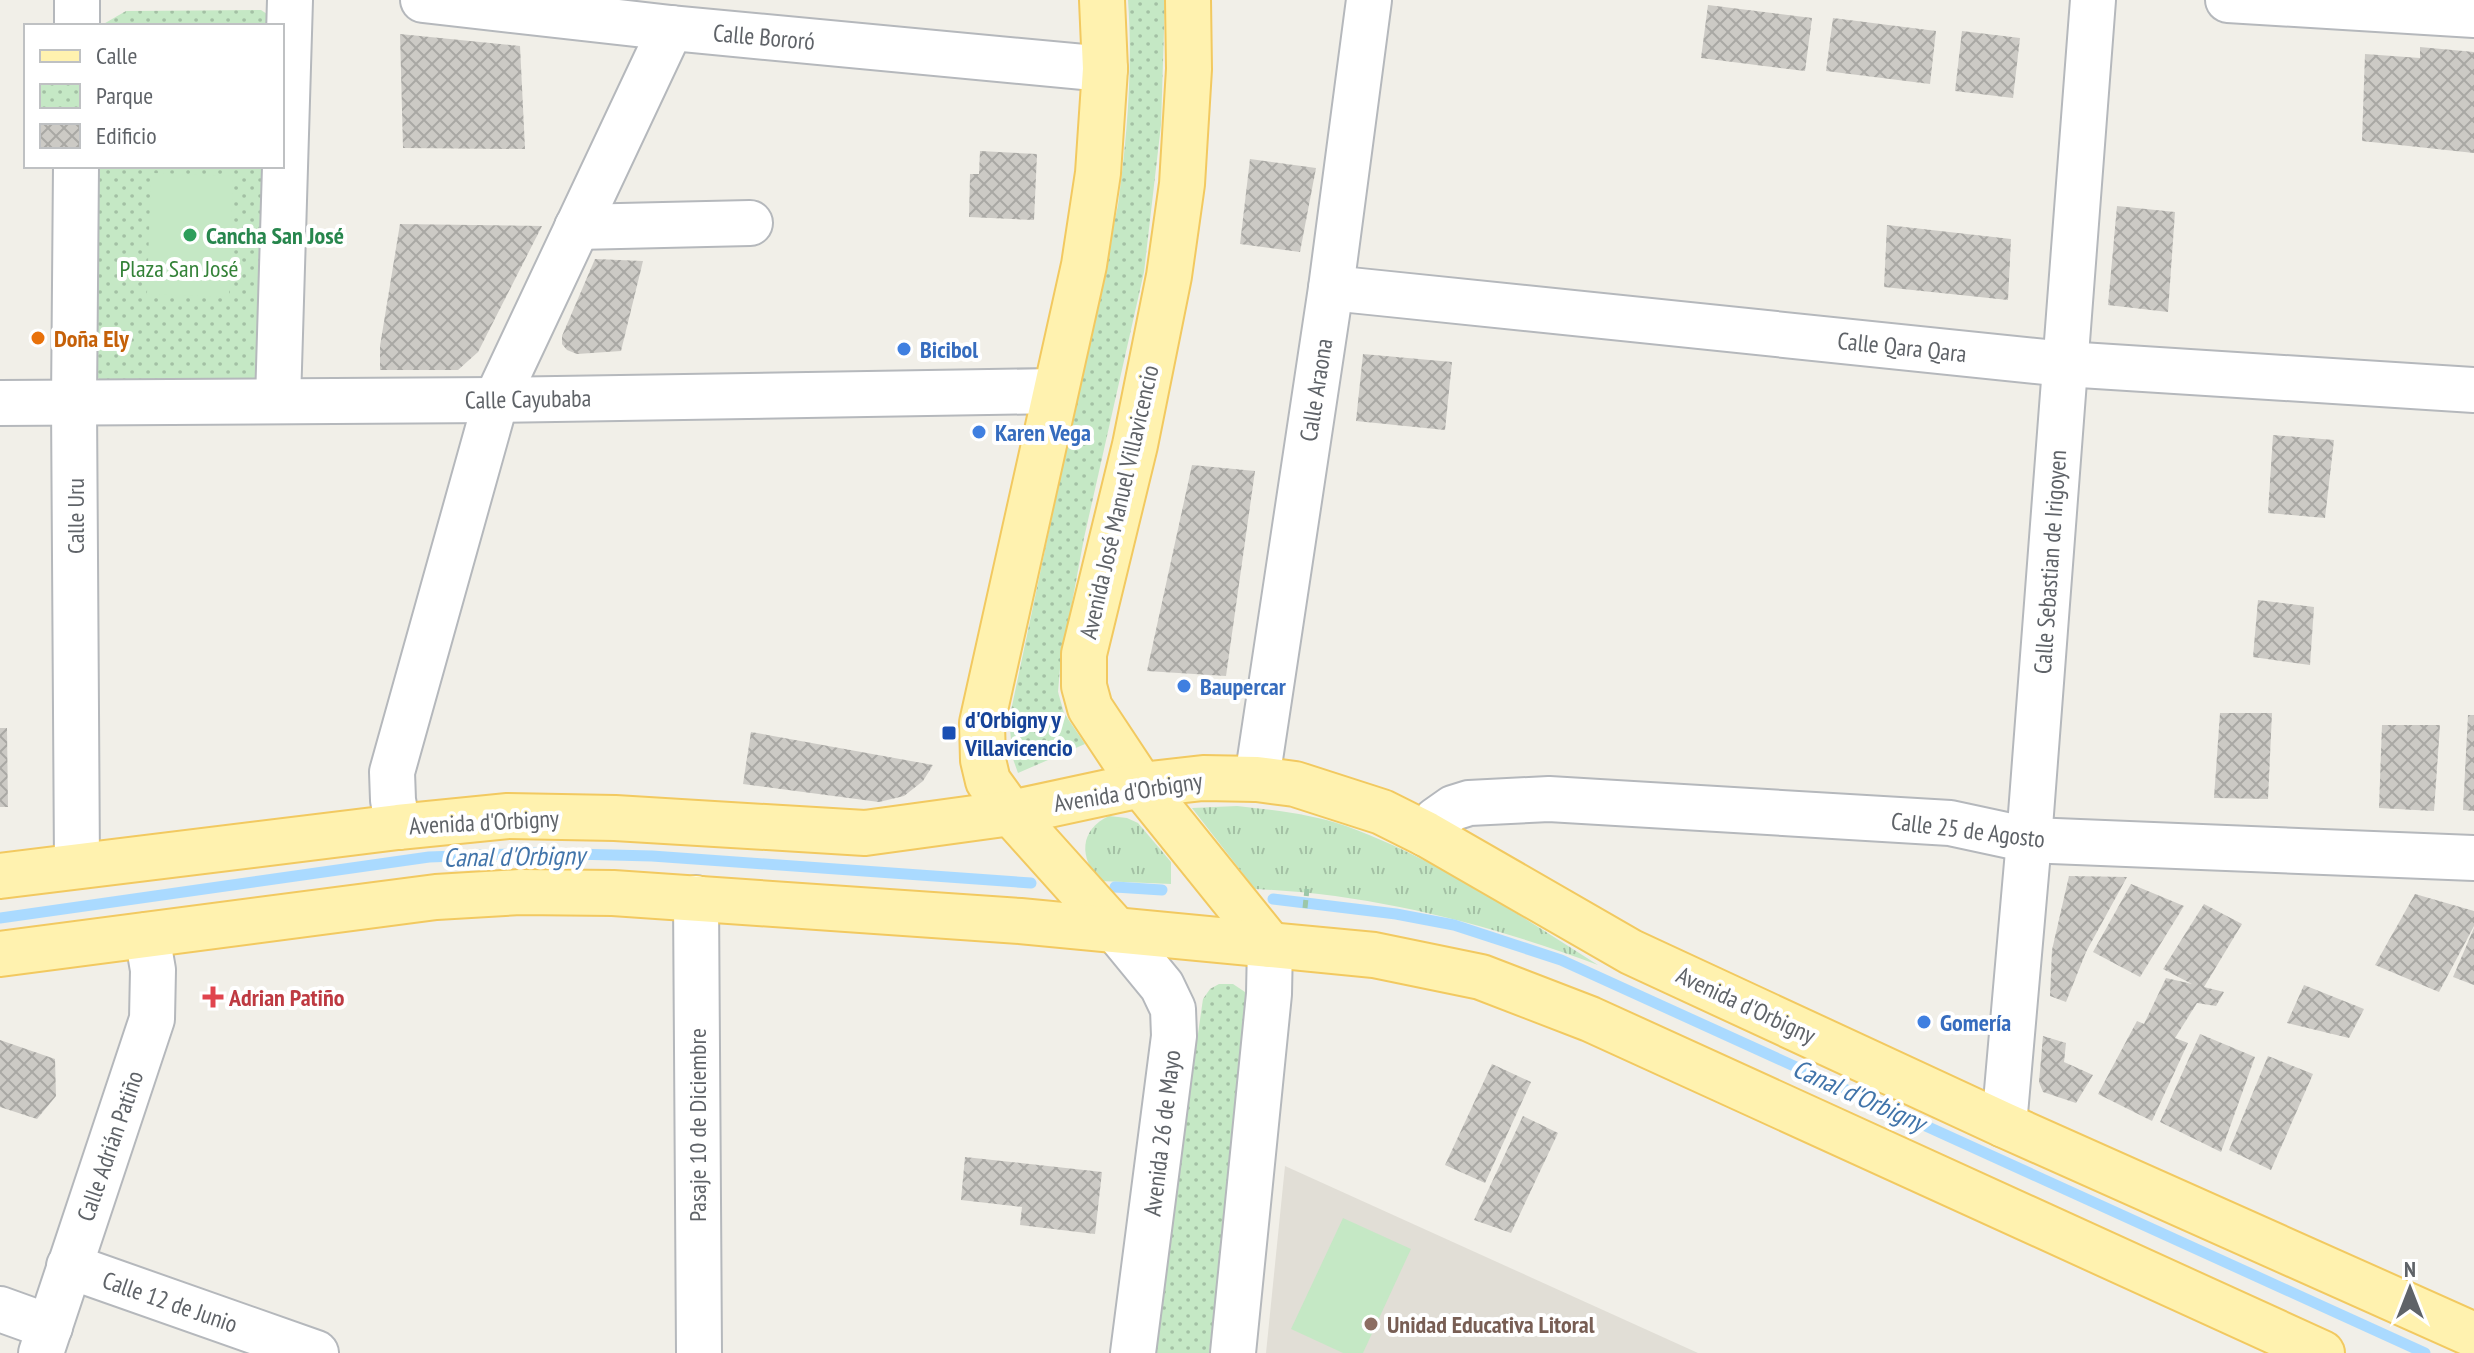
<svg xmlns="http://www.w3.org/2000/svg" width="2474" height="1353" font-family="'PT Sans Narrow',sans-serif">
<defs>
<pattern id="grass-tufts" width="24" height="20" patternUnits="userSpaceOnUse" patternTransform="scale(2)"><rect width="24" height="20" fill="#c5e8c5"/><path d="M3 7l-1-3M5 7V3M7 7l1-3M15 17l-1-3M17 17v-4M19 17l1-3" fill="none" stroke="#a3c0a4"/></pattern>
<pattern id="park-dots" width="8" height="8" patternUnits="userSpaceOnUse" patternTransform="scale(2)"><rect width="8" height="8" fill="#c5e8c5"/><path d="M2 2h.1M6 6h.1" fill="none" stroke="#a3c0a4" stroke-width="1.8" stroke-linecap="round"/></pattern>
<pattern id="building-cross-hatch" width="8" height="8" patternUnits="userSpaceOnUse" patternTransform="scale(2)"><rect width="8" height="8" fill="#cccac5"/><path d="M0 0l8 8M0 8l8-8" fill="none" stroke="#a9a8a4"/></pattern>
</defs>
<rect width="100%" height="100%" fill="#f1efe8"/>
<path fill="#e1ded6" d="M1285 1166 1698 1353H1266Z"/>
<g fill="url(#grass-tufts)">
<path d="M1237 806C1274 810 1311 814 1346 826 1437 859 1517 914 1598 965 1488 924 1373 894 1255 889L1192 808Z"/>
<path d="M1109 816 1127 818 1138 823 1171 862V884L1100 881C1079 858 1079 830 1109 816Z"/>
</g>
<g fill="url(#park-dots)">
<path d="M1128 0H1165L1161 125 1144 272 1084 538 1060 668 1058 692 1064 713 1085 744 1018 773 1013 759 1009 720 1118 205C1127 137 1133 69 1128 0Z"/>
<path d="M261 10 267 14V26H100L126 11Z"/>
<path d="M97 166H265L262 371 252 384H103L93 371Z"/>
<path d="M1219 984H1233L1245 992 1249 1010 1209 1353H1152L1203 999 1210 989Z"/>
</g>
<g fill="#c5e8c5">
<path d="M151 173 233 176 229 297 147 294Z"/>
<path d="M1343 1218 1411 1249 1363 1353H1343L1291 1329Z"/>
</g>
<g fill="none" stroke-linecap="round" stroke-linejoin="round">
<g stroke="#aadaff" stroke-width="11">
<path d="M1115 887 1162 890"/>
<path d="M1273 899 1396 914 1454 925 1561 960 2425 1353"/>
<path d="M0 918 429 857 533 853 652 856 1031 883"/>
</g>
</g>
<g fill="url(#building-cross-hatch)">
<path d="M1708 5 1812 18 1805 71 1701 58Z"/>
<path d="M1833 18 1936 31 1930 84 1826 71Z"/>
<path d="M1962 31 2020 38 2013 98 1955 91Z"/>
<path d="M400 34 520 46 525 149 403 148Z"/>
<path d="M2420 47 2474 52V153L2362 141 2365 54 2420 58Z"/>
<path d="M980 151 1037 154 1034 220 969 217 970 174H979Z"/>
<path d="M1250 159 1316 168 1300 252 1240 244Z"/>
<path d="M2117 206 2175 212 2168 312 2108 305Z"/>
<path d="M400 224 542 226 478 352 458 370H380V346Z"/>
<path d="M1887 225 2011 239 2008 300 1884 287Z"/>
<path d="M595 259 643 261 621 351 577 354 567 350 562 344V336Z"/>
<path d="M1363 354 1452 362 1445 430 1356 421Z"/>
<path d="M2273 435 2334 440 2325 518 2268 513Z"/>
<path d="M1192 465 1255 471 1226 676 1147 671Z"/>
<path d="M2258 600 2314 607 2310 665 2253 657Z"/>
<path d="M2220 713H2272L2268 799 2214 798Z"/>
<path d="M2468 715H2474V811L2463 810Z"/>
<path d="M2382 725H2440L2434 811 2379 808Z"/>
<path d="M0 728H7L8 807H0Z"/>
<path d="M751 732 933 765 923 781 904 796 879 802 743 784Z"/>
<path d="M2069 876 2127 877 2086 952 2066 1002 2050 996 2052 950Z"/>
<path d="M2131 884 2184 906 2140 977 2093 952Z"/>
<path d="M2415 894 2474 911V926L2439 992 2375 965Z"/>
<path d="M2204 904 2242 924 2204 987 2224 992 2216 1006 2197 1003 2175 1038 2188 1043 2152 1121 2098 1094 2137 1021 2144 1024 2166 978 2192 984 2163 969Z"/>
<path d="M2474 928V985L2453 977Z"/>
<path d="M2304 985 2364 1009 2349 1038 2287 1023Z"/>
<path d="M2200 1034 2255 1057 2221 1152 2160 1122Z"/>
<path d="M2043 1036 2066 1043 2064 1062 2093 1075 2076 1103 2043 1092 2039 1082Z"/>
<path d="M0 1040 55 1059 56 1096 37 1119 0 1107Z"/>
<path d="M2268 1056 2313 1074 2271 1170 2229 1150Z"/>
<path d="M1492 1064 1531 1082 1485 1183 1445 1165Z"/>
<path d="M1523 1116 1558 1133 1511 1233 1474 1220Z"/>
<path d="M965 1157 1102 1172 1095 1234 1020 1225 1022 1207 961 1200Z"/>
</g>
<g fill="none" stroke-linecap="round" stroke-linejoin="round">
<defs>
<g id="minor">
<path d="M423 0 671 28 1105 69"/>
<path d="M2228 0 2474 15"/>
<path d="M77 26V0"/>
<path d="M76 166 74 403 77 865"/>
<path d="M577 227 750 223"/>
<path d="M1331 288 2065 364 2474 390"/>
<path d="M278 401 290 0"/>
<path d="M0 403 496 400 1055 391"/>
<path d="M1257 779 1331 288 1369 0"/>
<path d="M398 827 393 800 392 772 496 400 671 28"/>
<path d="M1426 834 1436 820 1453 808 1469 803 1549 799 1950 823 2029 840 2474 858"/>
<path d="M696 898 699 1353"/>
<path d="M1116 930 1162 986 1173 1009 1174 1036 1133 1353"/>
<path d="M2004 1125 2029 840 2093 0"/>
<path d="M69 1266 316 1353"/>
<path d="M0 1309 50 1327"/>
<path d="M41 1353 152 1019 153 970 147 935"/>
<path d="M1233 1353 1269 994 1270 945"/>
</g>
<g id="major">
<path d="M1102 0 1105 69 1098 173 1084 265 982 723 983 760 988 781 1011 813 1116 930"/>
<path d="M1188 0 1189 69 1182 184 1169 276 1135 445 1084 654V686L1090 708 1141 785 1270 945"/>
<path d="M0 876 398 827 508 816 615 818 865 833 1011 813 1141 785 1203 778 1257 779 1295 784 1382 812 1426 834 1631 952 2004 1125 2474 1335"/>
<path d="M0 954 436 897 520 892 613 893 1020 921 1374 955 1481 977 1590 1019 2322 1353"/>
</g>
</defs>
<use href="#minor" stroke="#b5b8bc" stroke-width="48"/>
<use href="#major" stroke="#f2c960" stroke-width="48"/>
<path stroke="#9cc7a9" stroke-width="5" stroke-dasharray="8 4" stroke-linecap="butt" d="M1305 908 1307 889"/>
<use href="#minor" stroke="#fff" stroke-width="44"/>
<use href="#major" stroke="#fff2af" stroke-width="44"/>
</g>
<circle fill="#2e9e5b" stroke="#fff" stroke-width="3" cx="190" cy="235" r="8"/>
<circle fill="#e8710a" stroke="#fff" stroke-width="3" cx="38" cy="338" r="8"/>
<g fill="#3f7fe0" stroke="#fff" stroke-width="3">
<circle cx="904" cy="349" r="8"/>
<circle cx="979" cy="432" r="8"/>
<circle cx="1184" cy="686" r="8"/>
<circle cx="1924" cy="1022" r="8"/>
</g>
<rect fill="#1a4fb4" stroke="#fff" stroke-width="3" x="941" y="725" width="16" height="16" rx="4"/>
<path fill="#e0444e" stroke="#fff" stroke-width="3" d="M209 985h8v8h8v8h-8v8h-8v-8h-8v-8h8z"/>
<circle fill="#8d6e63" stroke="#fff" stroke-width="3" cx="1371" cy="1324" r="8"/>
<g text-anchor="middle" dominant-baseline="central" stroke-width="8" stroke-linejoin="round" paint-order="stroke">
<g font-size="24" fill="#5f6368" stroke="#fff">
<text transform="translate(764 37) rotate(5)">Calle Bororó</text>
<text transform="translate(1902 347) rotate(6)">Calle Qara Qara</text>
<text transform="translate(1316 390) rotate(-81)">Calle Araona</text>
<text transform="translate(528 399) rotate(-1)">Calle Cayubaba</text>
<text transform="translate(1119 502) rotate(-77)">Avenida José Manuel Villavicencio</text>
<text transform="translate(75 516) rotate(-90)">Calle Uru</text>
<text transform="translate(2050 562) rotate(-86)">Calle Sebastian de Irigoyen</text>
<text transform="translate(1128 792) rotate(-9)">Avenida d'Orbigny</text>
<text transform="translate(484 822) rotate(-3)">Avenida d'Orbigny</text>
<text transform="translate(1968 830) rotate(7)">Calle 25 de Agosto</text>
<text transform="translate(1746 1005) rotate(25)">Avenida d'Orbigny</text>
<text transform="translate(697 1125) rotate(-90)">Pasaje 10 de Diciembre</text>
<text transform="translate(1162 1133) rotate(-83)">Avenida 26 de Mayo</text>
<text transform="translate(110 1146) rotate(-71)">Calle Adrián Patiño</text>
<text transform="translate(170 1302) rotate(19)">Calle 12 de Junio</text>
</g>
<g font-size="24" font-weight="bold" fill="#27864d" stroke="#fff" text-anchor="start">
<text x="206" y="235">Cancha San José</text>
</g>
<g font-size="24" fill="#348238" stroke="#fff">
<text x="179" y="268">Plaza San José</text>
</g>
<g font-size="24" font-weight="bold" fill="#c56008" stroke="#fff" text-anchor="start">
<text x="54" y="338">Doña Ely</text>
</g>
<g font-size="24" font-weight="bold" fill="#366cbe" stroke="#fff" text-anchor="start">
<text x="920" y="349">Bicibol</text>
<text x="995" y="432">Karen Vega</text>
<text x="1200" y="686">Baupercar</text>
<text x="1940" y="1022">Gomería</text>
</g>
<g font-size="24" font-weight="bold" fill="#164399" stroke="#fff" text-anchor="start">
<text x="965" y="719">d'Orbigny y<tspan x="965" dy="28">Villavicencio</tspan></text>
</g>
<g font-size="24" font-weight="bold" fill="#be3a42" stroke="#fff" text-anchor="start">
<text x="229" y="997">Adrian Patiño</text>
</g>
<g font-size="24" font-weight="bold" fill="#785e54" stroke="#fff" text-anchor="start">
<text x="1387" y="1324">Unidad Educativa Litoral</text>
</g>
<g font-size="26" font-style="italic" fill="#4174aa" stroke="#fff">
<text transform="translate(514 856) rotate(-1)">Canal d'Orbigny</text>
<text transform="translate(1859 1095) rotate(24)">Canal d'Orbigny</text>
</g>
</g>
<rect x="24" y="24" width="260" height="144" fill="#ffffff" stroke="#bfc1c3" stroke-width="2"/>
<rect x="40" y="50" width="40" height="12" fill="#fff2af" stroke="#bfc1c3" stroke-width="2"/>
<text x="96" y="64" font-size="24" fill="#5f6368">Calle</text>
<rect x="40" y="84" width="40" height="24" fill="url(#park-dots)" stroke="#bfc1c3" stroke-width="2"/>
<text x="96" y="104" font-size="24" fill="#5f6368">Parque</text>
<rect x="40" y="124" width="40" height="24" fill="url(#building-cross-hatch)" stroke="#bfc1c3" stroke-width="2"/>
<text x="96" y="144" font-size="24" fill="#5f6368">Edificio</text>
<g transform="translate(2410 1289)" stroke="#ffffff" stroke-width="6" paint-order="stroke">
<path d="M0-6L14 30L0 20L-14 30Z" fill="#5f6368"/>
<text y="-12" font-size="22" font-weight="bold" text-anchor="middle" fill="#5f6368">N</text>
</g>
</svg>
